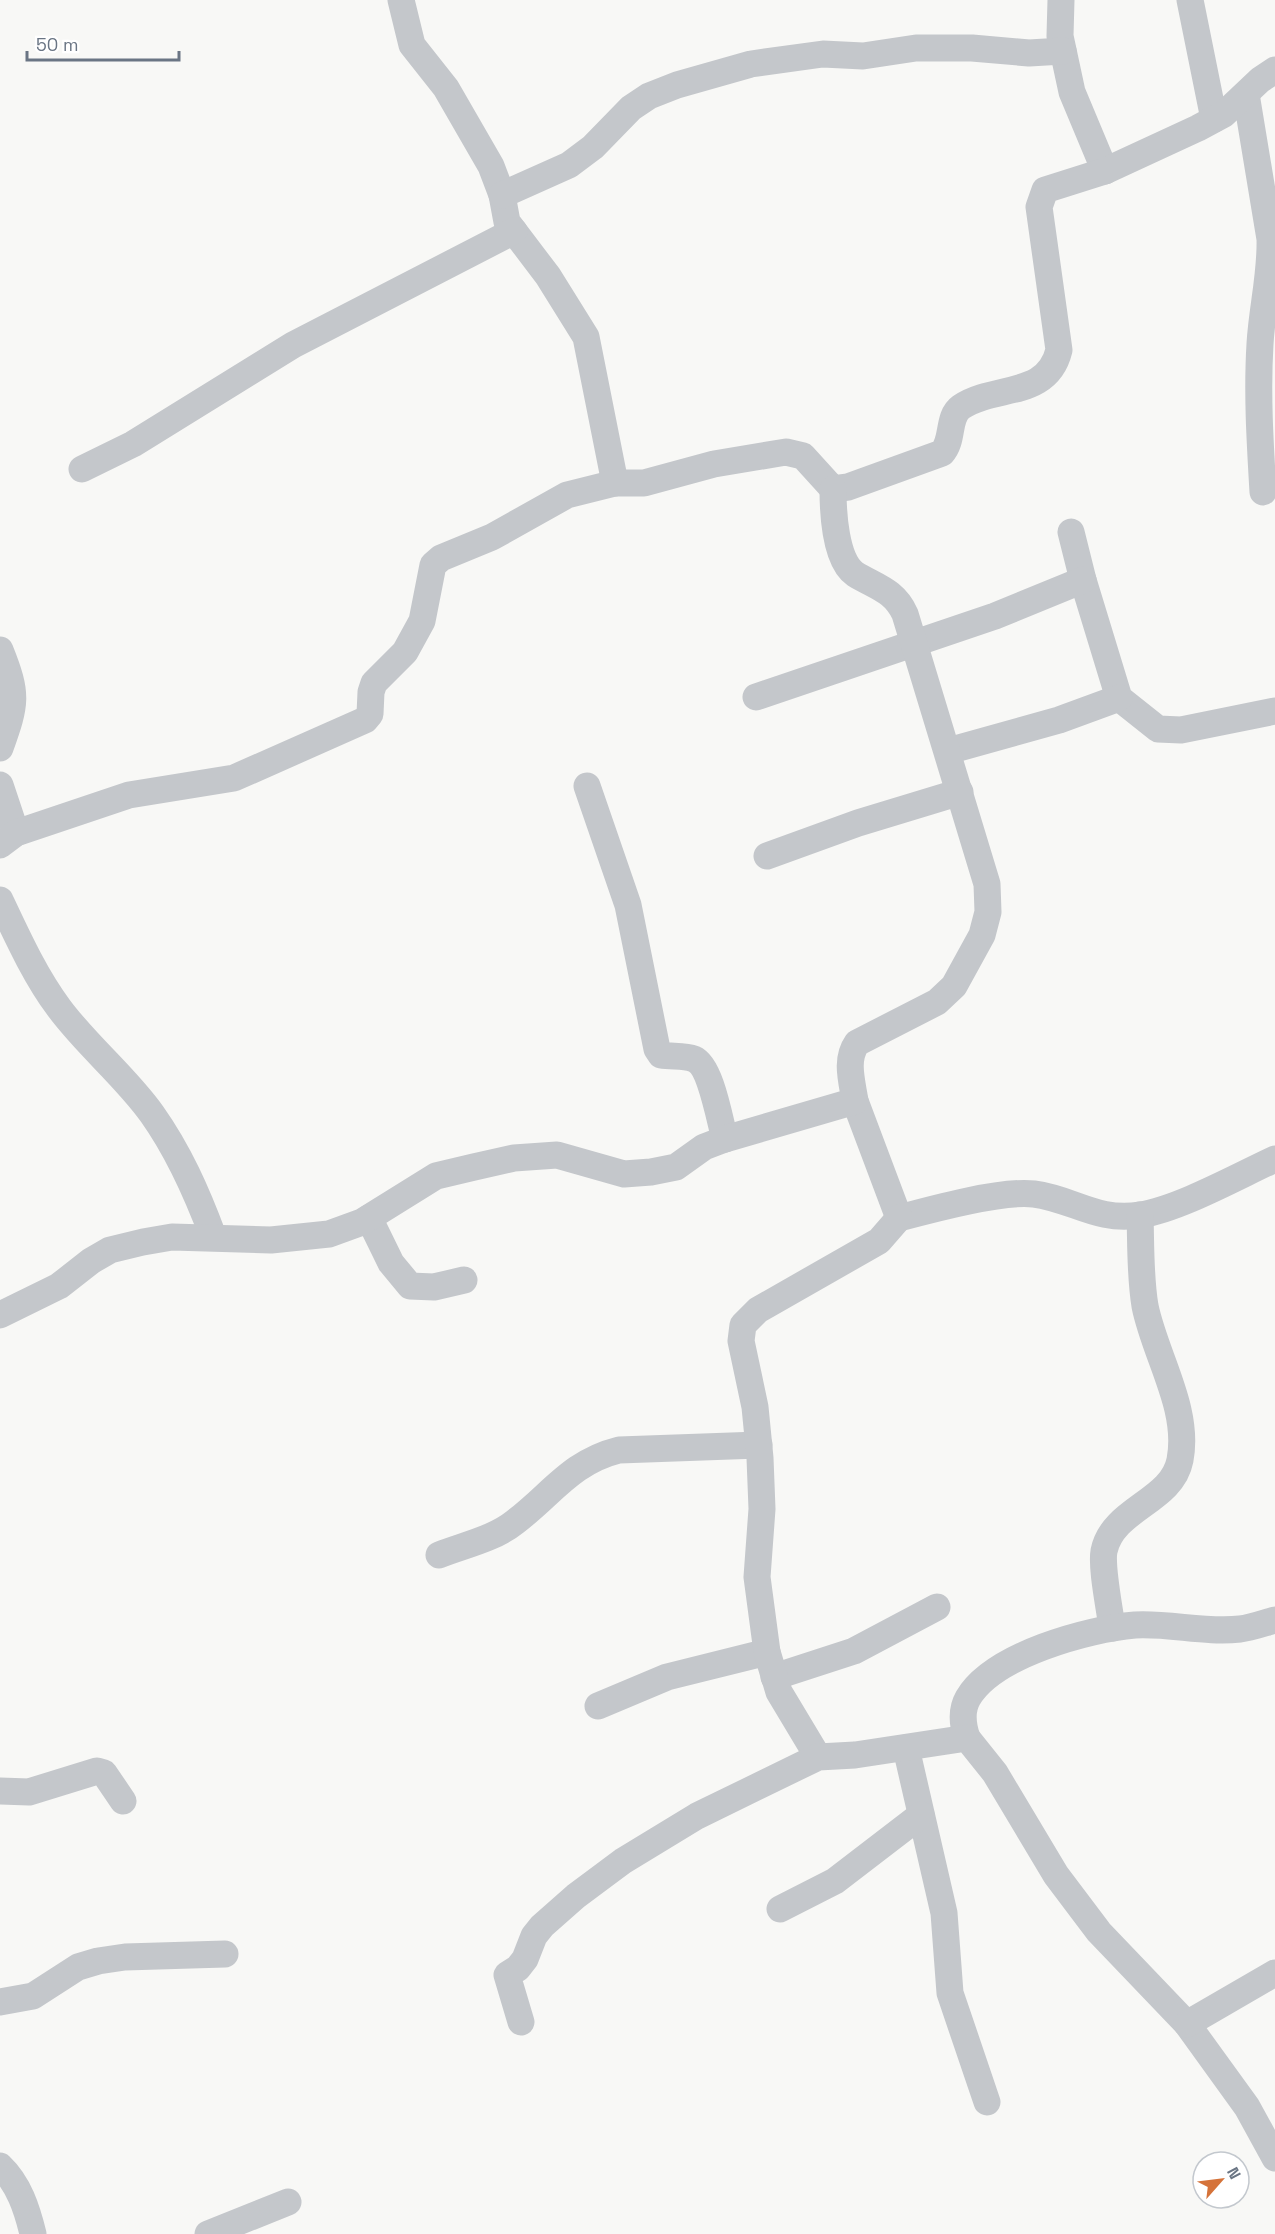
<svg xmlns="http://www.w3.org/2000/svg" width="1275" height="2234" font-family="'Space Grotesk',sans-serif">
<rect width="100%" height="100%" fill="#f8f8f6"/>
<g fill="none" stroke-linecap="round" stroke-linejoin="round">
<g stroke="#c4c7cb" stroke-width="27">
<path d="M401 0 412 45 446 88 491 166 502 195 507 222 548 276 586 337 615 483"/>
<path d="M1061 0 1060 36 1072 92 1105 171"/>
<path d="M1190 0 1214 119"/>
<path d="M1246 94 1270 239C1271 275 1262 308 1260 344 1257 393 1260 442 1263 492"/>
<path d="M502 195 569 165 593 147 631 108 649 96 677 85 751 64 823 54 863 56 916 48H972L1029 53 1063 51"/>
<path d="M82 469 133 444 293 345 514 231"/>
<path d="M1071 532 1083 580 1119 698 1158 729 1181 730 1275 711"/>
<path d="M0 650C18 695 16 703 0 748"/>
<path d="M756 697 995 616 1083 580"/>
<path d="M948 751 1059 720 1119 698"/>
<path d="M0 785 16 833"/>
<path d="M587 786 628 905 657 1049 661 1055C672 1057 684 1055 694 1059 711 1066 720 1122 725 1139"/>
<path d="M0 845 16 833 129 795 234 778 365 720 370 714 371 692 374 683 405 652 422 621 433 565 441 558 492 537 567 495 615 483H644L714 464 786 452 803 456 833 489 848 487 942 453C954 440 947 417 961 407 996 384 1047 399 1059 350L1039 207 1045 190 1105 171 1198 128 1224 114 1260 80 1275 70"/>
<path d="M767 856 858 823 960 792"/>
<path d="M0 900C17 936 35 976 59 1008 87 1046 125 1076 152 1114 179 1152 197 1193 213 1236"/>
<path d="M855 1101 899 1218"/>
<path d="M369 1218 391 1263 410 1286 434 1287 464 1280"/>
<path d="M899 1218C932 1209 1002 1190 1034 1194 1073 1199 1097 1222 1140 1215 1179 1209 1238 1176 1275 1159"/>
<path d="M0 1315 59 1286 91 1261 110 1250 143 1242 172 1237 271 1240 329 1234 362 1222 436 1176 474 1167 514 1158 557 1155 624 1174 651 1172 676 1167 704 1147 725 1139 855 1101C852 1081 845 1060 857 1043L937 1002 954 986 982 935 988 912 987 884 905 614C894 590 876 587 855 574 835 560 833 511 833 489"/>
<path d="M439 1555C464 1545 494 1539 515 1522 552 1494 571 1462 619 1450L759 1445"/>
<path d="M1112 1628C1110 1610 1101 1568 1104 1551 1113 1508 1172 1502 1180 1460 1190 1408 1155 1356 1145 1306 1140 1276 1141 1246 1140 1215"/>
<path d="M774 1677 854 1651 937 1607"/>
<path d="M598 1706 667 1677 767 1652"/>
<path d="M967 1738C963 1726 961 1710 968 1698 993 1655 1088 1629 1135 1625 1170 1623 1205 1633 1240 1629 1251 1628 1264 1623 1275 1620"/>
<path d="M906 1748 944 1913 950 1993 987 2102"/>
<path d="M818 1757 779 1692 767 1652 757 1577 762 1509 760 1458 755 1407 741 1341 743 1325 758 1310 879 1241 899 1218"/>
<path d="M0 1791 29 1792 97 1771 104 1773 123 1801"/>
<path d="M780 1909 835 1881 921 1815"/>
<path d="M0 2002 33 1996 78 1967 98 1961 125 1957 225 1954"/>
<path d="M521 2022 507 1975 518 1968 525 1959 534 1936 542 1926 576 1896 623 1861 697 1816 818 1757 855 1755 967 1738 995 1773 1056 1875 1099 1932 1187 2024 1247 2107 1275 2158"/>
<path d="M1187 2024 1275 1973"/>
<path d="M0 2166C19 2184 27 2209 33 2234"/>
<path d="M208 2234 288 2202"/>
</g>
</g>
<g transform="translate(1221 2180) rotate(62)"><circle r="28" fill="#ffffff" stroke="#c3c8ce" stroke-width="1.5"/>
<path d="M0-4.5L10 22L0 15L-10 22Z" fill="#d5733a"/>
<text y="-9" font-size="16" font-weight="bold" text-anchor="middle" fill="#6a7584">N</text>
</g>
<path d="M27 51v9h152v-9" fill="none" stroke="#6a7584" stroke-width="3"/>
<text x="36" y="51" font-size="18" fill="#6a7584" stroke="#ffffff" stroke-width="4.5" paint-order="stroke">50 m</text>
</svg>
